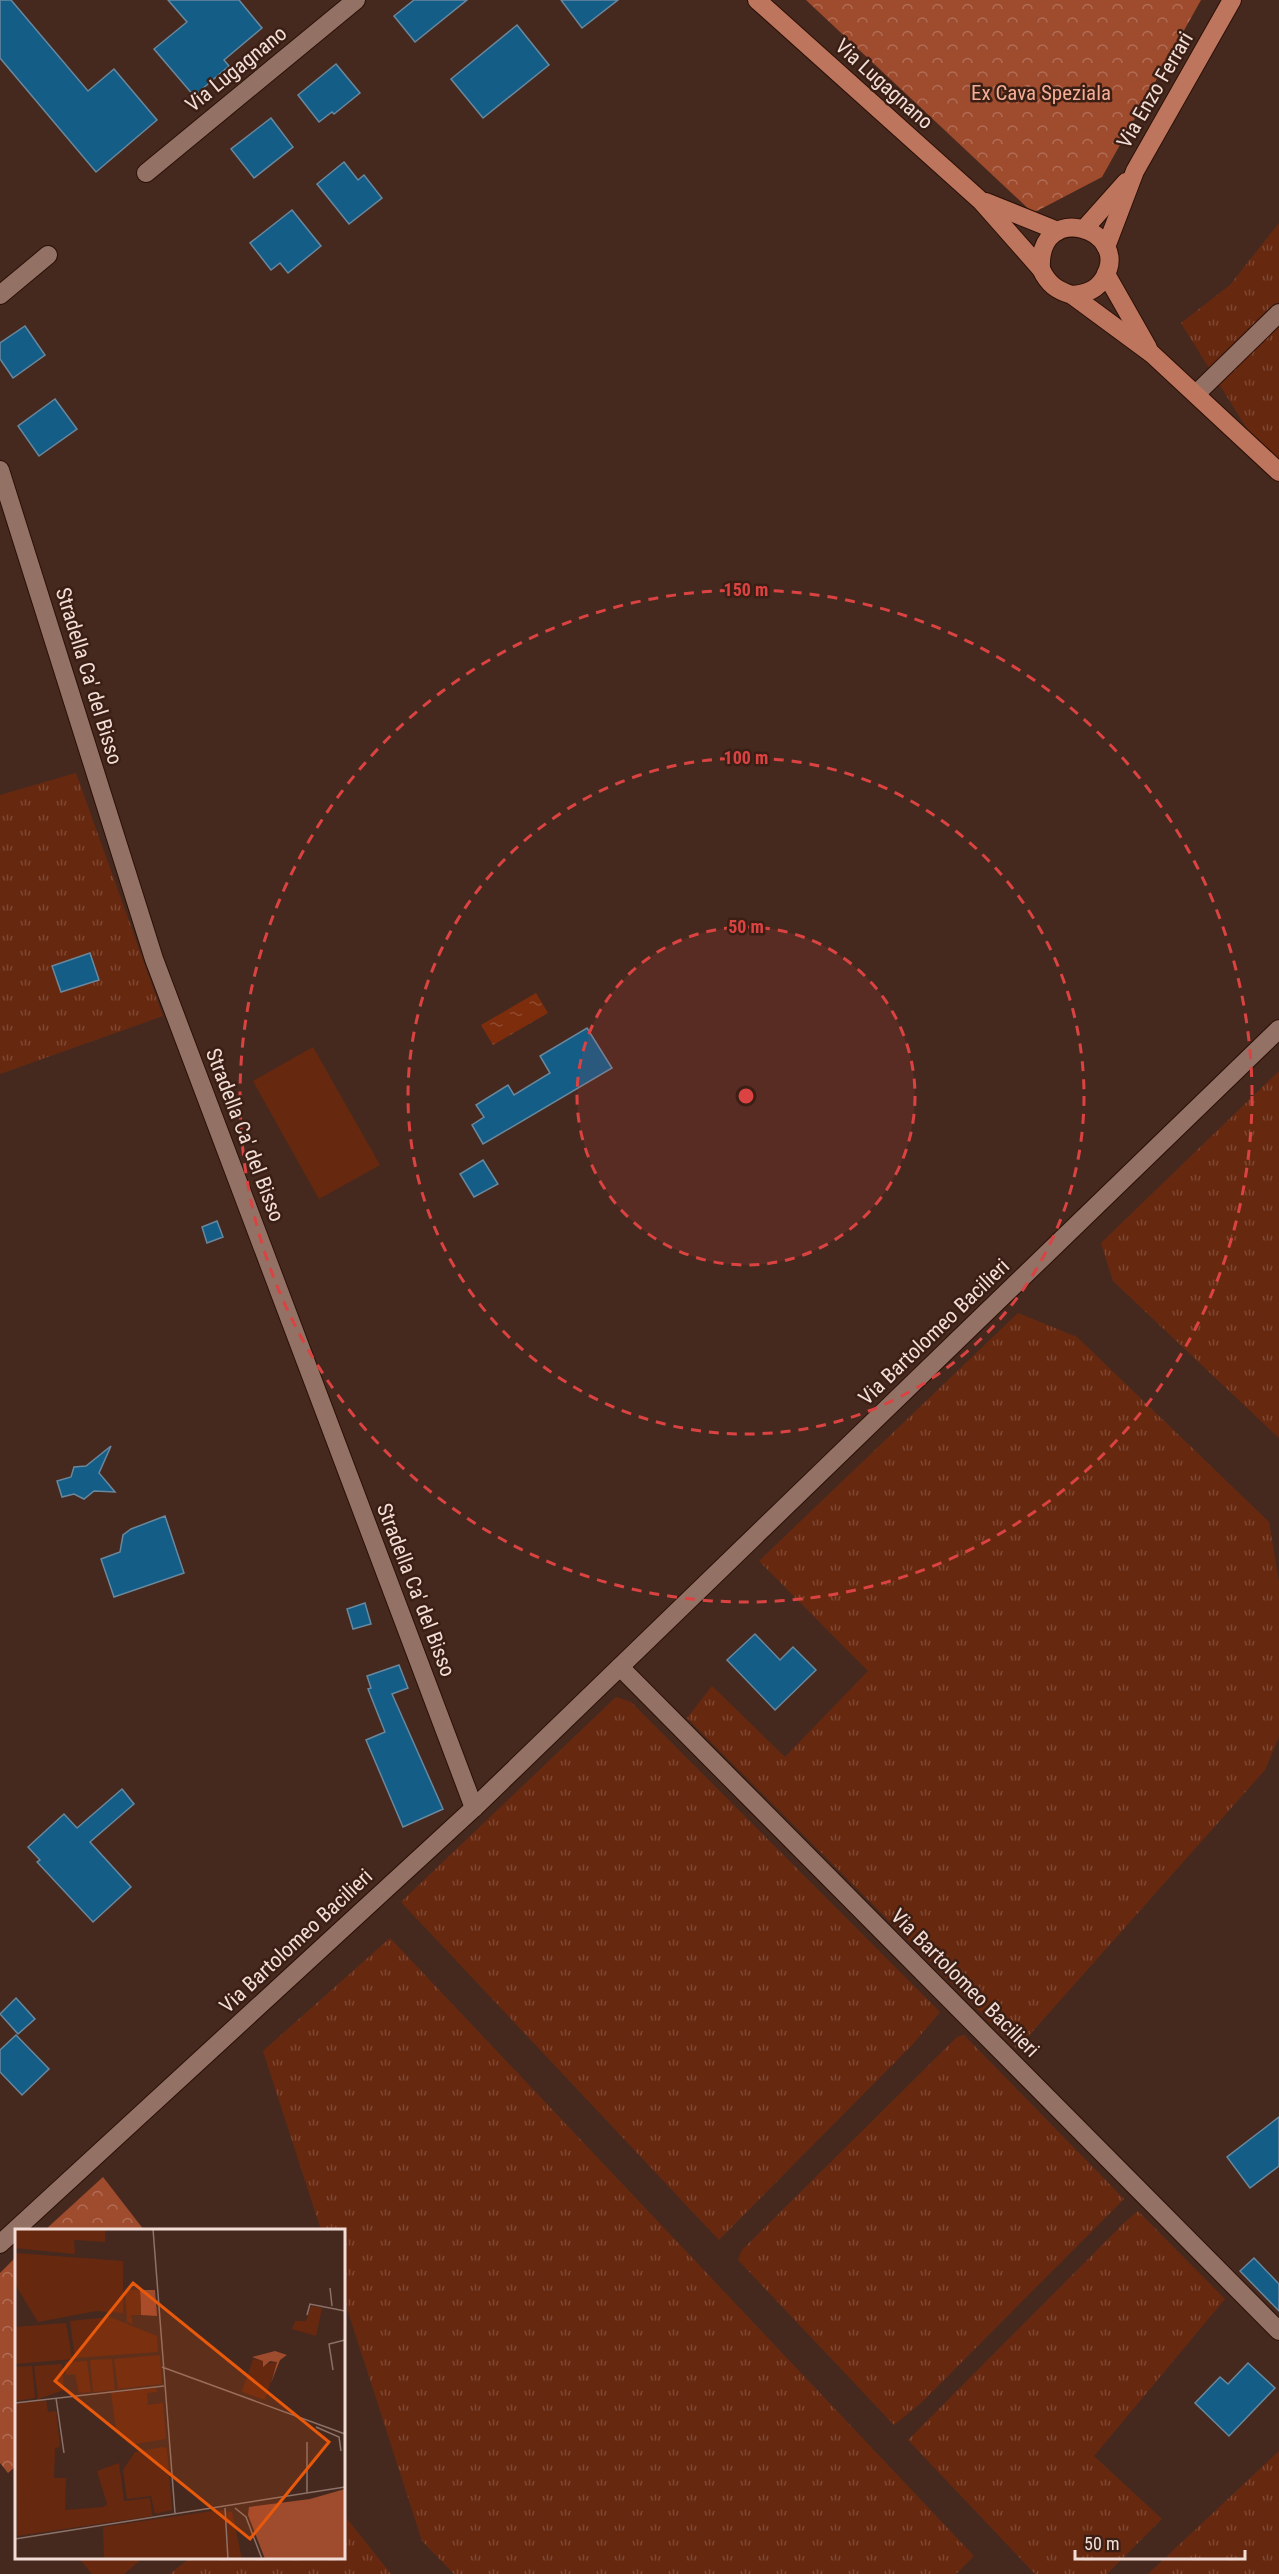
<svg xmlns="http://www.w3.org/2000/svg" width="1279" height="2574" font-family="'Roboto Condensed',sans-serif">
<defs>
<pattern id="grass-tufts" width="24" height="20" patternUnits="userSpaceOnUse" patternTransform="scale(1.5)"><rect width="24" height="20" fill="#672810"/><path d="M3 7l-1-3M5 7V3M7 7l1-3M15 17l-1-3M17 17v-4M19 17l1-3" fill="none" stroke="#7d4732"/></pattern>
<pattern id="forest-crowns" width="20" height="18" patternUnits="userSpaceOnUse" patternTransform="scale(1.5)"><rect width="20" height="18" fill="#9f4b2e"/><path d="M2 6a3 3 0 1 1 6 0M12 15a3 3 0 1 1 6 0" fill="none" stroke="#b16d55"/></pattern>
<pattern id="water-ripples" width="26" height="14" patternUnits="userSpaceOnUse" patternTransform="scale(1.5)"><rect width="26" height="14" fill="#7d2c0c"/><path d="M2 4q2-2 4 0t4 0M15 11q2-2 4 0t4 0" fill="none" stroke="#904a2f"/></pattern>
</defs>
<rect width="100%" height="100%" fill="#46291e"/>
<g fill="url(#grass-tufts)">
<path d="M1279 223V460L1249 432 1181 323 1230 285Z"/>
<path d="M76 773 163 1016 0 1074V795Z"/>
<path d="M1279 1071V1438L1113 1281 1101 1243Z"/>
<path d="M1018 1313 1077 1337 1269 1522 1279 1582V1737L1265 1770 1017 2049 687 1718 712 1686 785 1757 868 1671 759 1561Z"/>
<path d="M616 1697 631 1702 940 2012 913 2044 719 2240 401 1902Z"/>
<path d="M390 1938 974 2556 956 2574H454L422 2541 344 2299V2230H321L263 2051Z"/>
<path d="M964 2035 1124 2199 921 2403 894 2425 738 2260 742 2250 957 2037Z"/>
<path d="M1138 2211 1225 2299 1094 2456 1162 2519 1107 2574H1035L908 2440 1124 2223Z"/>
<path d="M1279 2451V2574H1148Z"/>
<path d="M344 2515 391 2574H170L190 2558H344Z"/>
</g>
<g fill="url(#forest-crowns)">
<path d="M806 0H1201L1102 177 1033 213Z"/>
<path d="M103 2177 144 2230H45Z"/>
<path d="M16 2257V2466L8 2473 0 2463V2273Z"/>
</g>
<g fill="#672810">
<path d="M313 1047 380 1165 319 1199 253 1081Z"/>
<path d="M79 2558H143L124 2574H92Z"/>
</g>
<path fill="url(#water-ripples)" d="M536 993 548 1013 493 1045 481 1025Z"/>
<g fill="#135d86" stroke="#69889e" stroke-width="1.5">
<path d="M0 0H11L88 91 114 69 157 120 96 172 0 58Z"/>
<path d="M168 0H239L262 28 224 60 229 66 194 96 154 49 187 22Z"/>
<path d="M414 0H467L415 42 394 16Z"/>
<path d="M561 0H618L582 28Z"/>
<path d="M517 25 549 65 483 118 451 79Z"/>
<path d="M336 64 360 93 334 114 332 112 319 122 298 95Z"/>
<path d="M271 118 293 147 254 178 231 149Z"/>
<path d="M344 162 358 180 364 175 382 198 349 224 317 184Z"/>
<path d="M292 210 321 246 288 273 280 263 271 270 250 243Z"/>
<path d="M25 326 45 355 13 378 0 359V343Z"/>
<path d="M55 399 77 429 39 456 18 426Z"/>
<path d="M90 953 99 980 61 992 52 966Z"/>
<path d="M587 1028 612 1068 483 1144 472 1125 484 1117 476 1105 508 1085 514 1095 550 1073 540 1056Z"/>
<path d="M483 1160 498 1184 474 1197 460 1174Z"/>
<path d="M217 1221 223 1237 207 1243 202 1227Z"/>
<path d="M111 1446 99 1473 115 1492 94 1491 84 1499 74 1494 62 1497 57 1481 71 1477 74 1467 86 1466Z"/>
<path d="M165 1516 184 1573 114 1597 101 1559 120 1552 123 1535 131 1529Z"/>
<path d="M365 1603 371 1624 353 1629 347 1609Z"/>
<path d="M755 1634 780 1660 793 1647 816 1670 775 1710 727 1660Z"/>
<path d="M399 1665 408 1688 392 1694 443 1809 403 1827 366 1740 385 1732 368 1689 371 1688 367 1676Z"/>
<path d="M122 1789 134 1804 90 1842 131 1887 93 1922 37 1862 40 1860 28 1847 64 1814 77 1828Z"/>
<path d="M16 1998 35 2019 18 2034 0 2014Z"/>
<path d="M16 2035 49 2069 22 2095 0 2072V2050Z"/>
<path d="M1279 2117V2166L1250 2188 1227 2157Z"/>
<path d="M1254 2258 1279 2284V2311L1240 2271Z"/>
<path d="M1248 2363 1275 2388 1229 2436 1195 2403 1220 2377 1228 2384Z"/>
</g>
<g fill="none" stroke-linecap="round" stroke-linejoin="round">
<defs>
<g id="minor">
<path d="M146 173 356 0"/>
<path d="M0 295 48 255"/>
<path d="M1196 394 1279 313"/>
<path d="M0 470 154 959 474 1808"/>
<path d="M620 1667 1279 2331"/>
<path d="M0 2244 474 1808 1279 1029"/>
</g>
<g id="major">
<path d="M757 0 981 201 1041 269C1048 284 1056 290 1072 295L1152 354 1279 472"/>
<path d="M986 202 1058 231"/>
<path d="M1085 228 1126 182"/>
<path d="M1106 247 1135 171 1232 0"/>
<path d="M1041 269C1037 199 1133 229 1104 278 1097 290 1086 294 1072 295"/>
<path d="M1106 274 1148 348"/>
</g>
</defs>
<use href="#minor" stroke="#2b1007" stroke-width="20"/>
<use href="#major" stroke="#2b1007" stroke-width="20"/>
<use href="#minor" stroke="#947165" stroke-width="18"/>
<use href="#major" stroke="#bd755d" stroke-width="18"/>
</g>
<circle cx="746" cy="1096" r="169" fill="#da4342" fill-opacity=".12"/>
<g fill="none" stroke="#da4342" stroke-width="3" stroke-dasharray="10 8">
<circle cx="746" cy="1096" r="169"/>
<circle cx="746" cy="1096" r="338"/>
<circle cx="746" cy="1096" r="506"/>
</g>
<g text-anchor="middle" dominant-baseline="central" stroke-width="5" stroke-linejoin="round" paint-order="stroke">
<g font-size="21" fill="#f2ded7" stroke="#3b1f15">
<text transform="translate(236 69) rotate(-39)">Via Lugagnano</text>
<text transform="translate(884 84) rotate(42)">Via Lugagnano</text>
<text transform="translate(1155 90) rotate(-60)">Via Enzo Ferrari</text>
<text transform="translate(89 676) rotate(73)">Stradella Ca' del Bisso</text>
<text transform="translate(245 1135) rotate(69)">Stradella Ca' del Bisso</text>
<text transform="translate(934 1332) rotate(-44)">Via Bartolomeo Bacilieri</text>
<text transform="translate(416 1590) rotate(69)">Stradella Ca' del Bisso</text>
<text transform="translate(296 1941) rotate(-43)">Via Bartolomeo Bacilieri</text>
<text transform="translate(965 1983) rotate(45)">Via Bartolomeo Bacilieri</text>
</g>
<g font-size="21" fill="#f4ae96" stroke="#3b1f15">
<text x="1041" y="93">Ex Cava Speziala</text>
</g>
</g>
<g transform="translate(15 2229)">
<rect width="330" height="330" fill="#46291e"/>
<path d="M0 0H90V13L59 11 60 25 0 19ZM0 24 108 32V84L81 82 23 93 0 55ZM296 77 307 79 301 107 277 100 280 92H291ZM95 88 142 107 143 123 60 129 55 92ZM51 94 57 130 0 135V98ZM145 126 147 155 103 160 99 130ZM97 130 100 161 78 163 75 131ZM238 130 248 131V135L262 133 250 171 227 163ZM72 132 76 163 64 164 60 145 51 146 50 133ZM47 135 49 161 23 170 19 137ZM17 137 20 169 0 172V138ZM141 159 142 163 132 164 133 176 148 174 151 210 120 215 105 207 101 200 96 164ZM31 171 33 183 41 182 45 218 40 219 39 249H51L50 281 89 278 92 275 82 242 104 234 109 272 135 269 137 287 2 307 0 175ZM148 218 152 220 157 281 140 285 136 267 112 270 108 241 120 223ZM204 281 217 283 227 330H89L88 298Z" fill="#672810"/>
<path d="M125 61H140L142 87 126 86ZM260 122 272 126 265 131 256 154 262 133 255 132 248 138V132L237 128ZM330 260V330H250L233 286 234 278 295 270Z" fill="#9f4b2e"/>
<path d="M110 61H125L126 86H116L118 95 112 93Z" fill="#672810"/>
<path fill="none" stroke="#8b7168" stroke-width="1.5" d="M138 0 160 284M315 59 317 77M292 86 295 75 330 82M147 138 330 205M318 141 314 115 330 111M41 169 49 224M0 174 149 157M301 198 324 208 326 222M292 213V264M210 279 213 330M220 279 231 288 247 330M0 310 330 258"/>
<path fill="#e8590c" fill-opacity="0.15" stroke="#e8590c" stroke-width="3" d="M118 54 314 213 235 310 40 152Z"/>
<rect width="330" height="330" fill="none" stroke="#f2ded7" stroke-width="3"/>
</g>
<circle cx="746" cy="1096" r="9" fill="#da4342" stroke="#3b1f15" stroke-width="3"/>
<g font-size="18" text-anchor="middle" font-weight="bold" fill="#da4342" stroke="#3b1f15" stroke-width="5" stroke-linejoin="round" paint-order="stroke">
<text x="746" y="596">150 m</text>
<text x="746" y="764">100 m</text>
<text x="746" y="933">50 m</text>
</g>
<path d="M1075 2550v9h170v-9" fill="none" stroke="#f2ded7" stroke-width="3"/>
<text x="1084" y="2550" font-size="18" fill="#f2ded7" stroke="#3b1f15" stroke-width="4.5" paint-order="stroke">50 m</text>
</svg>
